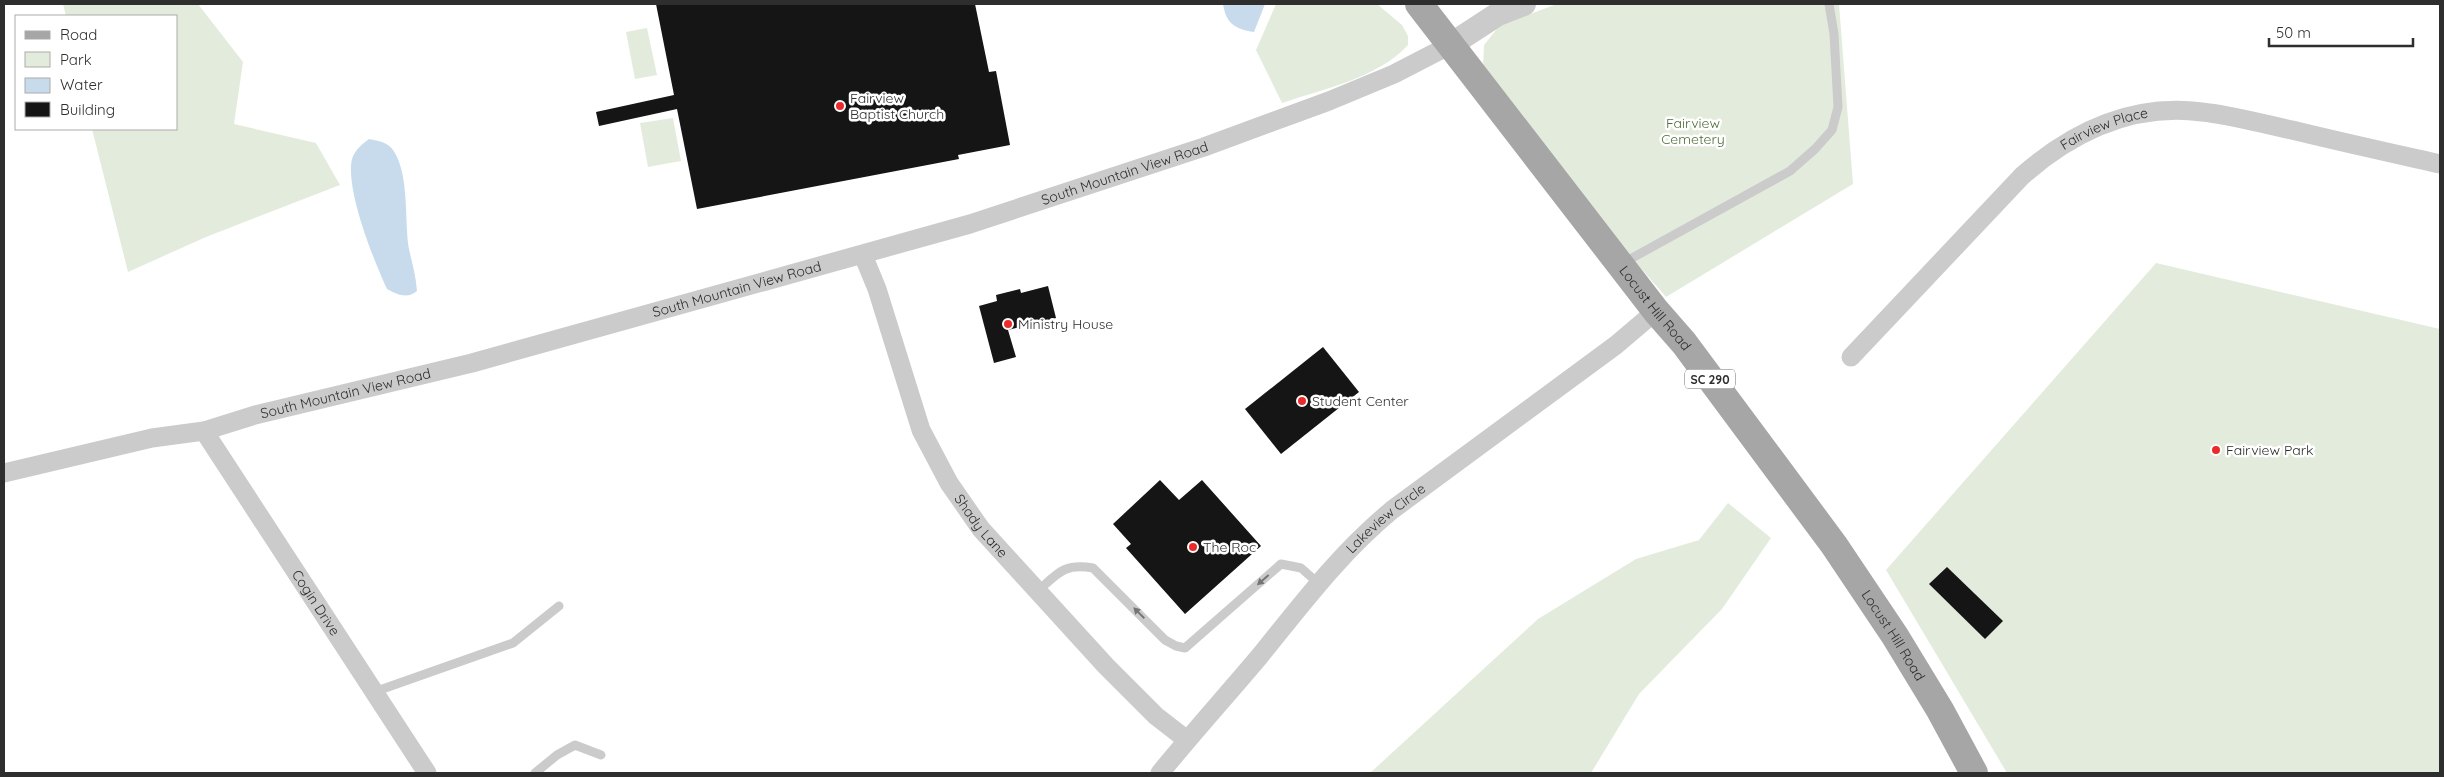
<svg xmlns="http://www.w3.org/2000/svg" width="2444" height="777" font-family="Quicksand,sans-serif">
<rect width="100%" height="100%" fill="#fff"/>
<g fill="#e3ecdc">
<path d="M63 4H198L243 62 234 124 316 143 340 185 206 237 128 272 92 129H176V16H66Z"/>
<path d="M1276 4H1377L1402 25 1408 36V45C1378 78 1323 89 1282 103L1256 50Z"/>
<path d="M1557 4H1839L1853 184 1666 297 1639 266 1483 67 1484 45 1500 25Z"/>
<path d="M647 28 657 75 635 79 626 32Z"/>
<path d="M673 118 681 161 648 167 640 123Z"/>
<path d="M2156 263 2440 329V773H2007L1886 570Z"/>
<path d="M1728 503 1771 538 1722 609 1639 694 1591 773H1370L1538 619 1636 559 1699 540Z"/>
</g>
<g fill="#c7dbed">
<path d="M1223 4H1265L1254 32C1234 29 1226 23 1223 4Z"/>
<path d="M369 139C379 141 387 142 393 150 410 174 404 221 409 249 412 263 416 276 417 291 407 299 398 295 387 289 374 261 345 189 352 159 355 150 362 144 369 139Z"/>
</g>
<g fill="#151515">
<path d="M656 4H975L989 72 996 71 1010 145 958 155 959 159 697 209 677 109 599 126 596 112 674 95Z"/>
<path d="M1048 286 1056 318 1008 330 1016 357 994 363 979 306 997 301 996 295 1020 289 1021 293Z"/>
<path d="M1323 347 1359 392 1281 454 1245 409Z"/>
<path d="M1160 480 1179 500 1202 480 1261 546 1185 614 1126 548 1131 544 1113 524Z"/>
<path d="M1947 567 2003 621 1985 639 1929 584Z"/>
</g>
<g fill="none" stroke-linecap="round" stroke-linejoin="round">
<g stroke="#cbcbcb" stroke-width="9">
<path d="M1623 263 1790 171 1815 149 1832 130 1838 107 1834 34 1829 4"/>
<path d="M1038 591C1058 573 1064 563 1093 568L1165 640 1176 646 1185 648 1281 564 1301 568 1318 583"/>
<path d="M374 692 513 643 559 606"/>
<path d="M535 773 557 755 575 745 601 755"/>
</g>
<g stroke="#cbcbcb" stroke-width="19">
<path id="s1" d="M863 255 877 289 921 430 949 483 981 529 1106 666 1156 716 1187 740"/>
<path id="s2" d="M1851 357 2022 176C2072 132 2133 103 2202 112 2232 115 2262 124 2292 130 2341 142 2391 153 2440 164"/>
<path id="s3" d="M204 431 427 773"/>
<path id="s4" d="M4 473 152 438 204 431 255 415 472 363 970 224 1204 147 1329 101 1394 74 1452 44"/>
<path id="s5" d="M1160 773C1192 734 1226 696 1259 657 1302 604 1339 554 1392 510L1616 345 1656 311"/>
</g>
<path stroke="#cbcbcb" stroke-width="24" d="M1452 44 1498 14 1524 4"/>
<path stroke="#a6a6a6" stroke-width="28" id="s6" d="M1419 4 1656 311 1684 343 1834 545 1895 636 1940 710 1974 773"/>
</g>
<defs><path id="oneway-solid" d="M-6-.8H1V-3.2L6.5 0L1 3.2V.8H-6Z" transform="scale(1.25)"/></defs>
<g fill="#757575">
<use href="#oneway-solid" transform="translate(1263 580) rotate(139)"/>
<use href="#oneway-solid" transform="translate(1139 613) rotate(-135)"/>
</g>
<g fill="#eb2b2b" stroke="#fff" stroke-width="2">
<circle cx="840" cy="106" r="5"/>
<circle cx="1008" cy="324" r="5"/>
<circle cx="1302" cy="401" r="5"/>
<circle cx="2216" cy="450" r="5"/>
<circle cx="1193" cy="547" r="5"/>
</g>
<g text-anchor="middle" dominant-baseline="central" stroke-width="5" stroke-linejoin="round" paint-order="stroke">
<rect fill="#fff" stroke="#6d6d6d" stroke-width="1" x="1685" y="369.5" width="50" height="19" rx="4"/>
<g font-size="12" font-weight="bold" fill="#2e2e2e">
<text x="1710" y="379">SC 290</text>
</g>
<g font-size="14" fill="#2e2e2e" stroke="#fff" text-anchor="start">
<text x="850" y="98">Fairview<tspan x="850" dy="16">Baptist Church</tspan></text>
<text x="1018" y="324">Ministry House</text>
<text x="1312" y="401">Student Center</text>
<text x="2226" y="450">Fairview Park</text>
<text x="1203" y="547">The Roc</text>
</g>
<g font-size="14" fill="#4e6c3a" stroke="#fff">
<text x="1693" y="123">Fairview<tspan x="1693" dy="16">Cemetery</tspan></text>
</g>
<g font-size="14" fill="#2e2e2e" stroke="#fff">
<text stroke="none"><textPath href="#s2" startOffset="345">Fairview Place</textPath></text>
<text stroke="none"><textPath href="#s4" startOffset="1161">South Mountain View Road</textPath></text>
<text stroke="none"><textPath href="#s4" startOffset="756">South Mountain View Road</textPath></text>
<text stroke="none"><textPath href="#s6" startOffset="385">Locust Hill Road</textPath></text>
<text stroke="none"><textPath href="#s4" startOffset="351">South Mountain View Road</textPath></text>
<text stroke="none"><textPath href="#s5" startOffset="341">Lakeview Circle</textPath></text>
<text stroke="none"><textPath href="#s1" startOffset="298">Shady Lane</textPath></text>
<text stroke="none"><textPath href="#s3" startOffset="205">Cogin Drive</textPath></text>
<text stroke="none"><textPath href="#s6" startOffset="790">Locust Hill Road</textPath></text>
</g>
</g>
<rect width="2444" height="777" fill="none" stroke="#2e2e2e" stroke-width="10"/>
<rect x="15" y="15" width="162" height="115" fill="#ffffff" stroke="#ababab"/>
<rect x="25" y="31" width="25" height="8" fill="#a6a6a6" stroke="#ababab"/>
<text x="60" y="40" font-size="15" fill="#2e2e2e">Road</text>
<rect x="25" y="52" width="25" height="15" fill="#e3ecdc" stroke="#ababab"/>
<text x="60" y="65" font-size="15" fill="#2e2e2e">Park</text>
<rect x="25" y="78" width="25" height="15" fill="#c7dbed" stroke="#ababab"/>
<text x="60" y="90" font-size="15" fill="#2e2e2e">Water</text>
<rect x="25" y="102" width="25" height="15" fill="#151515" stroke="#ababab"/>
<text x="60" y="115" font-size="15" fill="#2e2e2e">Building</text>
<path d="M2269 38v8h144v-8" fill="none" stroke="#2e2e2e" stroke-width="2.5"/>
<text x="2276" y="38" font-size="15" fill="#2e2e2e" stroke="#ffffff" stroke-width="4" paint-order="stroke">50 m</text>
</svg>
